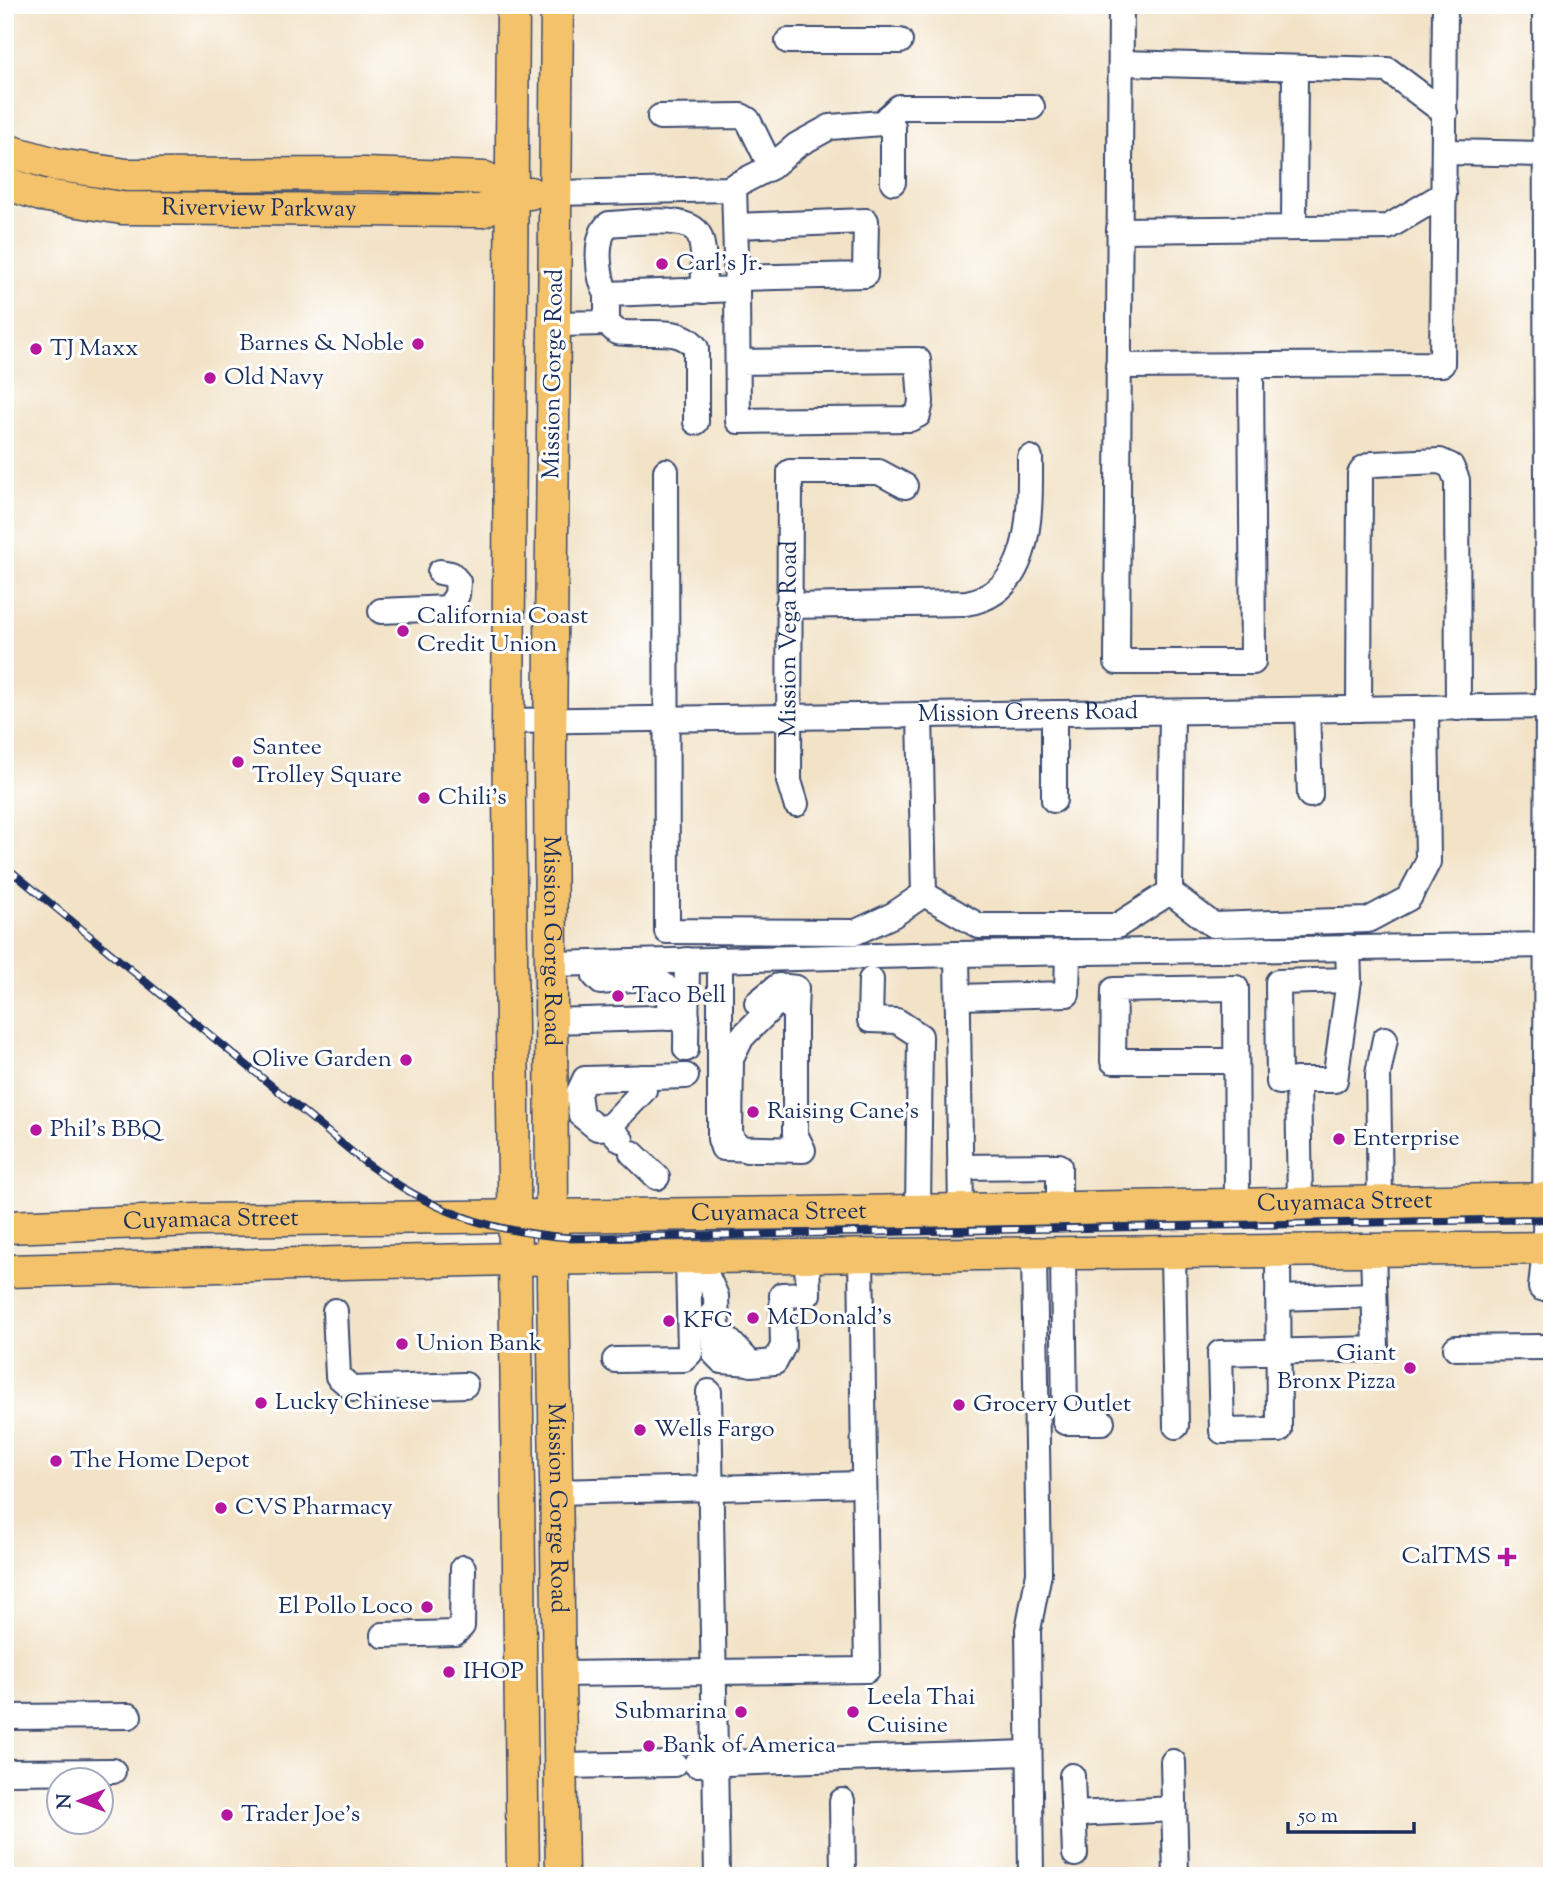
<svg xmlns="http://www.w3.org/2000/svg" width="1557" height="1881" font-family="'Sorts Mill Goudy',serif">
<rect width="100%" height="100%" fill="#fff"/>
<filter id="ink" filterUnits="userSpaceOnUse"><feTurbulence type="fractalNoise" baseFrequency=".0143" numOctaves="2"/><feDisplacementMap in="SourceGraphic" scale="14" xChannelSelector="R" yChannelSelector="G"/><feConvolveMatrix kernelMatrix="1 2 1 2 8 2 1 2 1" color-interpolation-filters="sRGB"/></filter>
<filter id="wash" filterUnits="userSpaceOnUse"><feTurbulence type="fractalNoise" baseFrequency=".00686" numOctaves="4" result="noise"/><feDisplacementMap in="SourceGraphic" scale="28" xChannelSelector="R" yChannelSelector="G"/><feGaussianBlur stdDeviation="1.57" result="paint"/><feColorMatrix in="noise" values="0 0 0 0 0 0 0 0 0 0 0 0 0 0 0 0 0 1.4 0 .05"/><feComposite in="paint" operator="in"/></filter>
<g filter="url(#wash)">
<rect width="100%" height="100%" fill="#f2e2c6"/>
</g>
<g filter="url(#ink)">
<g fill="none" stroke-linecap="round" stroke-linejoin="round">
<defs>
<g id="minor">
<path d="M1121 5 1117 662H1253L1251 366"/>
<path d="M1545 5 1548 706 1545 1248 1541 1288H1552"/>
<path d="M788 41H900"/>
<path d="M1121 63 1388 70 1445 113"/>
<path d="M660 117 741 116 748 120 771 167"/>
<path d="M888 117 893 127V182"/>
<path d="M1445 152 1546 154"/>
<path d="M556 193 728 189 771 167 797 145 830 127 882 123 899 107H1032"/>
<path d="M736 226 866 221 865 275 737 278"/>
<path d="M1294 226 1295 69"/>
<path d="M1119 230 1388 227 1444 194"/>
<path d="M737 289 738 421 910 419 918 415 921 402 918 360 738 362"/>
<path d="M607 294C598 279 593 236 609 224 630 223 689 214 699 235 706 251 703 274 704 291"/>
<path d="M607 323 617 332C642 337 680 324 696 348V422"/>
<path d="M555 324 607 323V294L737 289 734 186"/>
<path d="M1118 366 1442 364 1445 5"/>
<path d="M666 471 667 931 856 932 893 915 924 894 920 715"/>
<path d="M788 606 966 603C1034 593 1030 509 1030 458"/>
<path d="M381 611 448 608 457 595 458 582 451 574 440 572"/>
<path d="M1359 709 1360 474 1364 468 1373 464 1440 461 1451 466 1457 480 1458 708"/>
<path d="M1307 710 1310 795"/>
<path id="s1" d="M508 721 1552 706"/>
<path d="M1054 800V713"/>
<path id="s2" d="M796 804 789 781 790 472H879L905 486"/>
<path d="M1170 892 1213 925 1368 920 1409 898 1428 862 1426 708"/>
<path d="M924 894 979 926H1117L1170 892 1172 712"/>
<path d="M957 954 1552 945"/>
<path d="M720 959V1139L723 1148 803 1150 795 1134V1012L786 1003 777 1002 742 1037 731 1059 730 1135 736 1145 747 1150"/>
<path d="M594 963 595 976 601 982C617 981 659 972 667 989 671 997 669 1009 669 1018"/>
<path d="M551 964 957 954 961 1210"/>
<path d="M871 980 870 1020 897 1021 920 1036 918 1211"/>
<path d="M958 997 1067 994 1068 952"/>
<path d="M757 1003 778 986 796 988 795 1012"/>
<path d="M551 1021 687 1017"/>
<path d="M686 1049 687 960"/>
<path d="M1236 1061H1113L1114 990 1236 988 1237 1205"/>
<path d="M1298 1080H1335L1349 980"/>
<path d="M609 1127 644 1090 643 1077"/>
<path d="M621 1140 609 1127 597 1128 581 1115 578 1094 585 1079 686 1076"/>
<path d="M632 1153 657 1177"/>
<path d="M960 1167 1059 1166V1208"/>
<path d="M1380 1202 1378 1074 1385 1039"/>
<path d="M1300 1204 1298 1080 1279 1082 1278 982 1349 980 1348 947"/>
<path d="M1278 1251 1279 1430 1222 1431 1220 1353 1376 1349 1373 1250"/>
<path d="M1173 1252 1176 1426"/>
<path d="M1063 1253 1065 1422H1102"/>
<path d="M705 1272 716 1296 717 1328 751 1364 775 1362 783 1346 782 1295 808 1294 807 1256"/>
<path d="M1278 1298 1374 1295"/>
<path d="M335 1311 338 1376 353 1389 465 1385"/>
<path d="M711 1315 715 1354 722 1361 751 1363"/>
<path d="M1456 1348 1542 1347"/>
<path d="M615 1360 684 1359 690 1353 688 1257"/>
<path d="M709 1392 717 1876"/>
<path d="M556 1492 864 1484"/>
<path d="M383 1635 455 1633 462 1626 463 1568"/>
<path d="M559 1674 867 1670 861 1255"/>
<path d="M5 1717 129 1716"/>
<path d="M1173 1762 1176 1876"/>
<path d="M696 1764 1029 1753"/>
<path d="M562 1766 674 1764"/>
<path d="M5 1772 113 1771"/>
<path d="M1072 1776 1075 1854"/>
<path d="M842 1801 843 1876"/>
<path d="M1075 1814 1174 1809"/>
<path d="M1031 1876 1028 1630 1039 1573 1034 1254"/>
</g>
<g id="major">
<path d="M513 5 508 721 523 1876"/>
<path id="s3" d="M557 5 550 752 552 1215 562 1876"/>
<path d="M5 150 59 165 127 175 364 174 485 178 513 194"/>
<path id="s4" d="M5 183 41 195 122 208 482 211 513 194 530 193"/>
<path id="s5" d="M5 1227 197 1220 804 1213 1552 1199"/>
<path d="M5 1271 513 1259 1552 1248"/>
</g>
</defs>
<use href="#minor" stroke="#3b4a6e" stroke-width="28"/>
<use href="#major" stroke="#3b4a6e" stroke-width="35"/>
<use href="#minor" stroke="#fff" stroke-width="24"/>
<use href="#major" stroke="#f3c26a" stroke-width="32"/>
<defs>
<path id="rail" d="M5 866 363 1161C432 1212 488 1232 574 1238L1552 1219"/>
</defs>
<use href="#rail" stroke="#1b2f5e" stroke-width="8"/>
<use href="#rail" stroke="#fff" stroke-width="5" stroke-dasharray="16" stroke-linecap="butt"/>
</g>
</g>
<g fill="#b5179e" stroke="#fff" stroke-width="2.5">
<circle cx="662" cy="264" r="7"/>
<circle cx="418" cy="344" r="7"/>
<circle cx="36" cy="349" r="7"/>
<circle cx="210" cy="378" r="7"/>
<circle cx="403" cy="631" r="7"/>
<circle cx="238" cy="762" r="7"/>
<circle cx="424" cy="798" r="7"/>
<circle cx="618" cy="996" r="7"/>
<circle cx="406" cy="1060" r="7"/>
<circle cx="753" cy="1112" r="7"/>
<circle cx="36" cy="1130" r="7"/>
<circle cx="1339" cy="1139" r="7"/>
<circle cx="753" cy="1318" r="7"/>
<circle cx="669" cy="1321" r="7"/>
<circle cx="402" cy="1344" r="7"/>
<circle cx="1410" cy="1368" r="7"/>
<circle cx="261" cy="1403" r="7"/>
<circle cx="959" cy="1405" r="7"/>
<circle cx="640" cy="1430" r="7"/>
<circle cx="56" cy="1461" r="7"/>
<circle cx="221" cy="1508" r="7"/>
<path d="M1503.5 1546.5h7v7h7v7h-7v7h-7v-7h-7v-7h7z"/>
<circle cx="427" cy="1607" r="7"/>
<circle cx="449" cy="1672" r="7"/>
<circle cx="741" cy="1712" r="7"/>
<circle cx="853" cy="1712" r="7"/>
<circle cx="649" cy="1746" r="7"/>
<circle cx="227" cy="1815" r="7"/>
</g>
<g text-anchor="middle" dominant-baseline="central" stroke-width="6" stroke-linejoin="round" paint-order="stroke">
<g font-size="24" fill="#1b2f5e" stroke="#fff">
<text stroke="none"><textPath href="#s4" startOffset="257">Riverview Parkway</textPath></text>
<text transform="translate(554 374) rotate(-89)">Mission Gorge Road</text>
<text stroke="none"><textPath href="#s2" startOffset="166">Mission Vega Road</textPath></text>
<text stroke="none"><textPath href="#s1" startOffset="520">Mission Greens Road</textPath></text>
<text stroke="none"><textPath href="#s3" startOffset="936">Mission Gorge Road</textPath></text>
<text stroke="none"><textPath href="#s5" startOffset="1340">Cuyamaca Street</textPath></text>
<text stroke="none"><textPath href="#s5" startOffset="774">Cuyamaca Street</textPath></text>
<text stroke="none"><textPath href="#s5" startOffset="206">Cuyamaca Street</textPath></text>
<text stroke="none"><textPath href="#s3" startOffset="1503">Mission Gorge Road</textPath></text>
</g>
<g font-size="24" fill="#1b2f5e" stroke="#fff" text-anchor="start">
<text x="676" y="264">Carl's Jr.</text>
<text x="404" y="344" text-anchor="end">Barnes &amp; Noble</text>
<text x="50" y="349">TJ Maxx</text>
<text x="224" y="378">Old Navy</text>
<text x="417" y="617">California Coast<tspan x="417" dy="28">Credit Union</tspan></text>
<text x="252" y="748">Santee<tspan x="252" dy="28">Trolley Square</tspan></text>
<text x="438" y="798">Chili's</text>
<text x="632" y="996">Taco Bell</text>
<text x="392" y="1060" text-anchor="end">Olive Garden</text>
<text x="767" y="1112">Raising Cane's</text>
<text x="50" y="1130">Phil's BBQ</text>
<text x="1353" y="1139">Enterprise</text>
<text x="767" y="1318">McDonald's</text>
<text x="683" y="1321">KFC</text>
<text x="416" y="1344">Union Bank</text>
<text x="1396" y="1354" text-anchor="end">Giant<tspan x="1396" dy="28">Bronx Pizza</tspan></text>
<text x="275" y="1403">Lucky Chinese</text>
<text x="973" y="1405">Grocery Outlet</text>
<text x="654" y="1430">Wells Fargo</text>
<text x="70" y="1461">The Home Depot</text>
<text x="235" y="1508">CVS Pharmacy</text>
<text x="1491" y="1557" text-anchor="end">CalTMS</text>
<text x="413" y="1607" text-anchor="end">El Pollo Loco</text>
<text x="463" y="1672">IHOP</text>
<text x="867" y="1698">Leela Thai<tspan x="867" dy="28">Cuisine</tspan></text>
<text x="727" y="1712" text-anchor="end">Submarina</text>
<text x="663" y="1746">Bank of America</text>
<text x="241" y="1815">Trader Joe's</text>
</g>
</g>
<rect width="1557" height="1881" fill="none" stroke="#fff" stroke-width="28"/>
<g transform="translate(80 1801) rotate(269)"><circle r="33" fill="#ffffff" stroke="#a4acbf" stroke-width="2"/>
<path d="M0-5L12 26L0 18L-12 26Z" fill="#b5179e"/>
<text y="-10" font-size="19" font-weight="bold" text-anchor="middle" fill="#1b2f5e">N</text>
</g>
<path d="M1288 1822v10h126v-10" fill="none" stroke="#1b2f5e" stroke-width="3.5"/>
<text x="1298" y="1822" font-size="21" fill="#1b2f5e" stroke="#ffffff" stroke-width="5" paint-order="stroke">50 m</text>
</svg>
